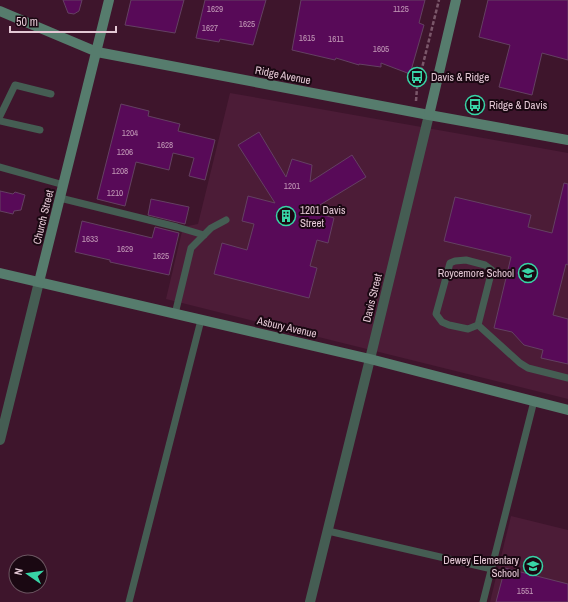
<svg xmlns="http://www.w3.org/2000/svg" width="568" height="602" font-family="'Archivo Narrow',sans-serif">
<rect width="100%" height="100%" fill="#3e152c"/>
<g fill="#4c1c37">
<path d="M230 93 568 153V399L166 299 183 227 198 224Z"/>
<path d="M511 516 568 530V602H490Z"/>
</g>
<g fill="#580a58" stroke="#644062">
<path d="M63 0H82L79 11 74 14 68 13Z"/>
<path d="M131 0H184L175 33 125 25Z"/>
<path d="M205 0H266L253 45 220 39 219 42 196 38Z"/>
<path d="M301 0H425L419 23 424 25 410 74 381 63V67L359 64V65L336 58 335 60 292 50Z"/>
<path d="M488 0H568V60L542 53 532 95 499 87 510 45 479 37Z"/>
<path d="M121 104 149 111 148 116 180 124 178 131 215 140 205 180 189 176 194 158 173 153 169 170 136 162 125 206 97 199Z"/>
<path d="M259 132 286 177 292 159 312 165 310 182 352 155 366 177 310 211 334 218 328 243 317 240 310 266 317 268 309 298 214 274 222 243 247 250 254 224 242 221 248 196 275 203 238 145Z"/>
<path d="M564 183 568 184V265L566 264 553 315 568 319V364L541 358 543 350 524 345 512 332 494 328 511 257 444 241 455 197 531 215 528 227 552 233Z"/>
<path d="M0 191 13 194 15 192 25 195 21 210 14 211 13 214 0 211Z"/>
<path d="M151 199 189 207 185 224 148 215Z"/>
<path d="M82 221 152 238 155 227 179 233 169 275 110 262V260L75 252Z"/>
<path d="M505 568 568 584V602H496Z"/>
</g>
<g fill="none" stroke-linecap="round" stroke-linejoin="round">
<path stroke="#7b576a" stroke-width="2.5" stroke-dasharray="4 2" stroke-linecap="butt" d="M416 101 417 88 439 0"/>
<g stroke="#455d53" stroke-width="7">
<path d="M0 116 15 85 51 94"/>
<path d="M0 121 40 130"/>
<path d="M0 167 64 185"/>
<path d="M60 198 177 227 204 235"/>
<path d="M466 260 485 265 492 270 478 325 468 329 449 325 442 322 436 314 450 263 455 261Z"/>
<path d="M175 314 191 248 211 228 226 220"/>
<path d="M478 325 520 363 528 368 568 378"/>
<path d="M328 531 492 569"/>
<path d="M129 602 201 320"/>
<path d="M483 602 534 401"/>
</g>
<path stroke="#455d53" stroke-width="10" d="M310 602 370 359"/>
<g stroke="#455d53" stroke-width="10">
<path d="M370 359 429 115"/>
<path d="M0 440 39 282"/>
</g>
<g stroke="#567c6d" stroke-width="10">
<path d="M0 11 97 52 429 115 568 140"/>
<path d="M429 115 456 0"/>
<path d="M0 273 370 359 568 410"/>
<path d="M39 282 109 0"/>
</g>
</g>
<defs>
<symbol id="bus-ring" viewBox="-11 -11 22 22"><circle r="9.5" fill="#1a0812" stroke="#38d4a6" stroke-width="1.5"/><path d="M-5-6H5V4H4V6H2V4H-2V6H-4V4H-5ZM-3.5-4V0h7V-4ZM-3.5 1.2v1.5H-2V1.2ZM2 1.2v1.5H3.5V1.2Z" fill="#38d4a6"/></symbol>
<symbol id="building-ring" viewBox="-11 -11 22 22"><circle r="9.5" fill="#1a0812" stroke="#38d4a6" stroke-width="1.5"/><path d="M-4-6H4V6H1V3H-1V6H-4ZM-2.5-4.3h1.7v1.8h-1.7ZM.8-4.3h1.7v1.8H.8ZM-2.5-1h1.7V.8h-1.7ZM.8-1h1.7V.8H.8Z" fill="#38d4a6"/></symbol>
<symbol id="school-ring" viewBox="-11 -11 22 22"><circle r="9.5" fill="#1a0812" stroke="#38d4a6" stroke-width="1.5"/><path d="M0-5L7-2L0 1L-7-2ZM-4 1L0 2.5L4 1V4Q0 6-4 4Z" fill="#38d4a6"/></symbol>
</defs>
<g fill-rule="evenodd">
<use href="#bus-ring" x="406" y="66" width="22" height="22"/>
<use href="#bus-ring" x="464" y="94" width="22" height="22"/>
<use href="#building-ring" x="275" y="205" width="22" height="22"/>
<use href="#school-ring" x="517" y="262" width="22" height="22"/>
<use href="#school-ring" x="522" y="555" width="22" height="22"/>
</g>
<g text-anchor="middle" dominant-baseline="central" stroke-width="4" stroke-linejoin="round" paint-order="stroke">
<g font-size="9" fill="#c198b6">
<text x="215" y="9">1629</text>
<text x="401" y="9">1125</text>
<text x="247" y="24">1625</text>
<text x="210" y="28">1627</text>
<text x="307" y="38">1615</text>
<text x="336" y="39">1611</text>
<text x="381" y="49">1605</text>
<text x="130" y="133">1204</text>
<text x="165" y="145">1628</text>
<text x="125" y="152">1206</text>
<text x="120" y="171">1208</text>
<text x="292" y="186">1201</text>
<text x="115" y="193">1210</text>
<text x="90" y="239">1633</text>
<text x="125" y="249">1629</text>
<text x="161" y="256">1625</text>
<text x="525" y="591">1551</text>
</g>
<g font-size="11" fill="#e4c8d5" stroke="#1a0812">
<text transform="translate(283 75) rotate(11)">Ridge Avenue</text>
<text transform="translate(43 217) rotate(-76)">Church Street</text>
<text transform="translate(372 298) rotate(-76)">Davis Street</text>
<text transform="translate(287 327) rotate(13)">Asbury Avenue</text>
</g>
<g font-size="11" fill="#e4c8d5" stroke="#1a0812" text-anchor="start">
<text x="431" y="77">Davis &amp; Ridge</text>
<text x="489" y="105">Ridge &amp; Davis</text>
<text x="300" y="210">1201 Davis<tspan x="300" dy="13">Street</tspan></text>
<text x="514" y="273" text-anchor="end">Roycemore School</text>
<text x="519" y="560" text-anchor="end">Dewey Elementary<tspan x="519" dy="13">School</tspan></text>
</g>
</g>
<g transform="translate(28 574) rotate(283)"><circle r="19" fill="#1a0812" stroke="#6b5560"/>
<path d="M0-3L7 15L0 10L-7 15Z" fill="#38d4a6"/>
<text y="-6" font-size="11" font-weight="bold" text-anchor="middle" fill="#e4c8d5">N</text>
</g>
<path d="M10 26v6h106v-6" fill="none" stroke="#e4c8d5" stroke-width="2"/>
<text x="16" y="26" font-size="12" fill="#e4c8d5" stroke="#1a0812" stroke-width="3" paint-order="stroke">50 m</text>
</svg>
